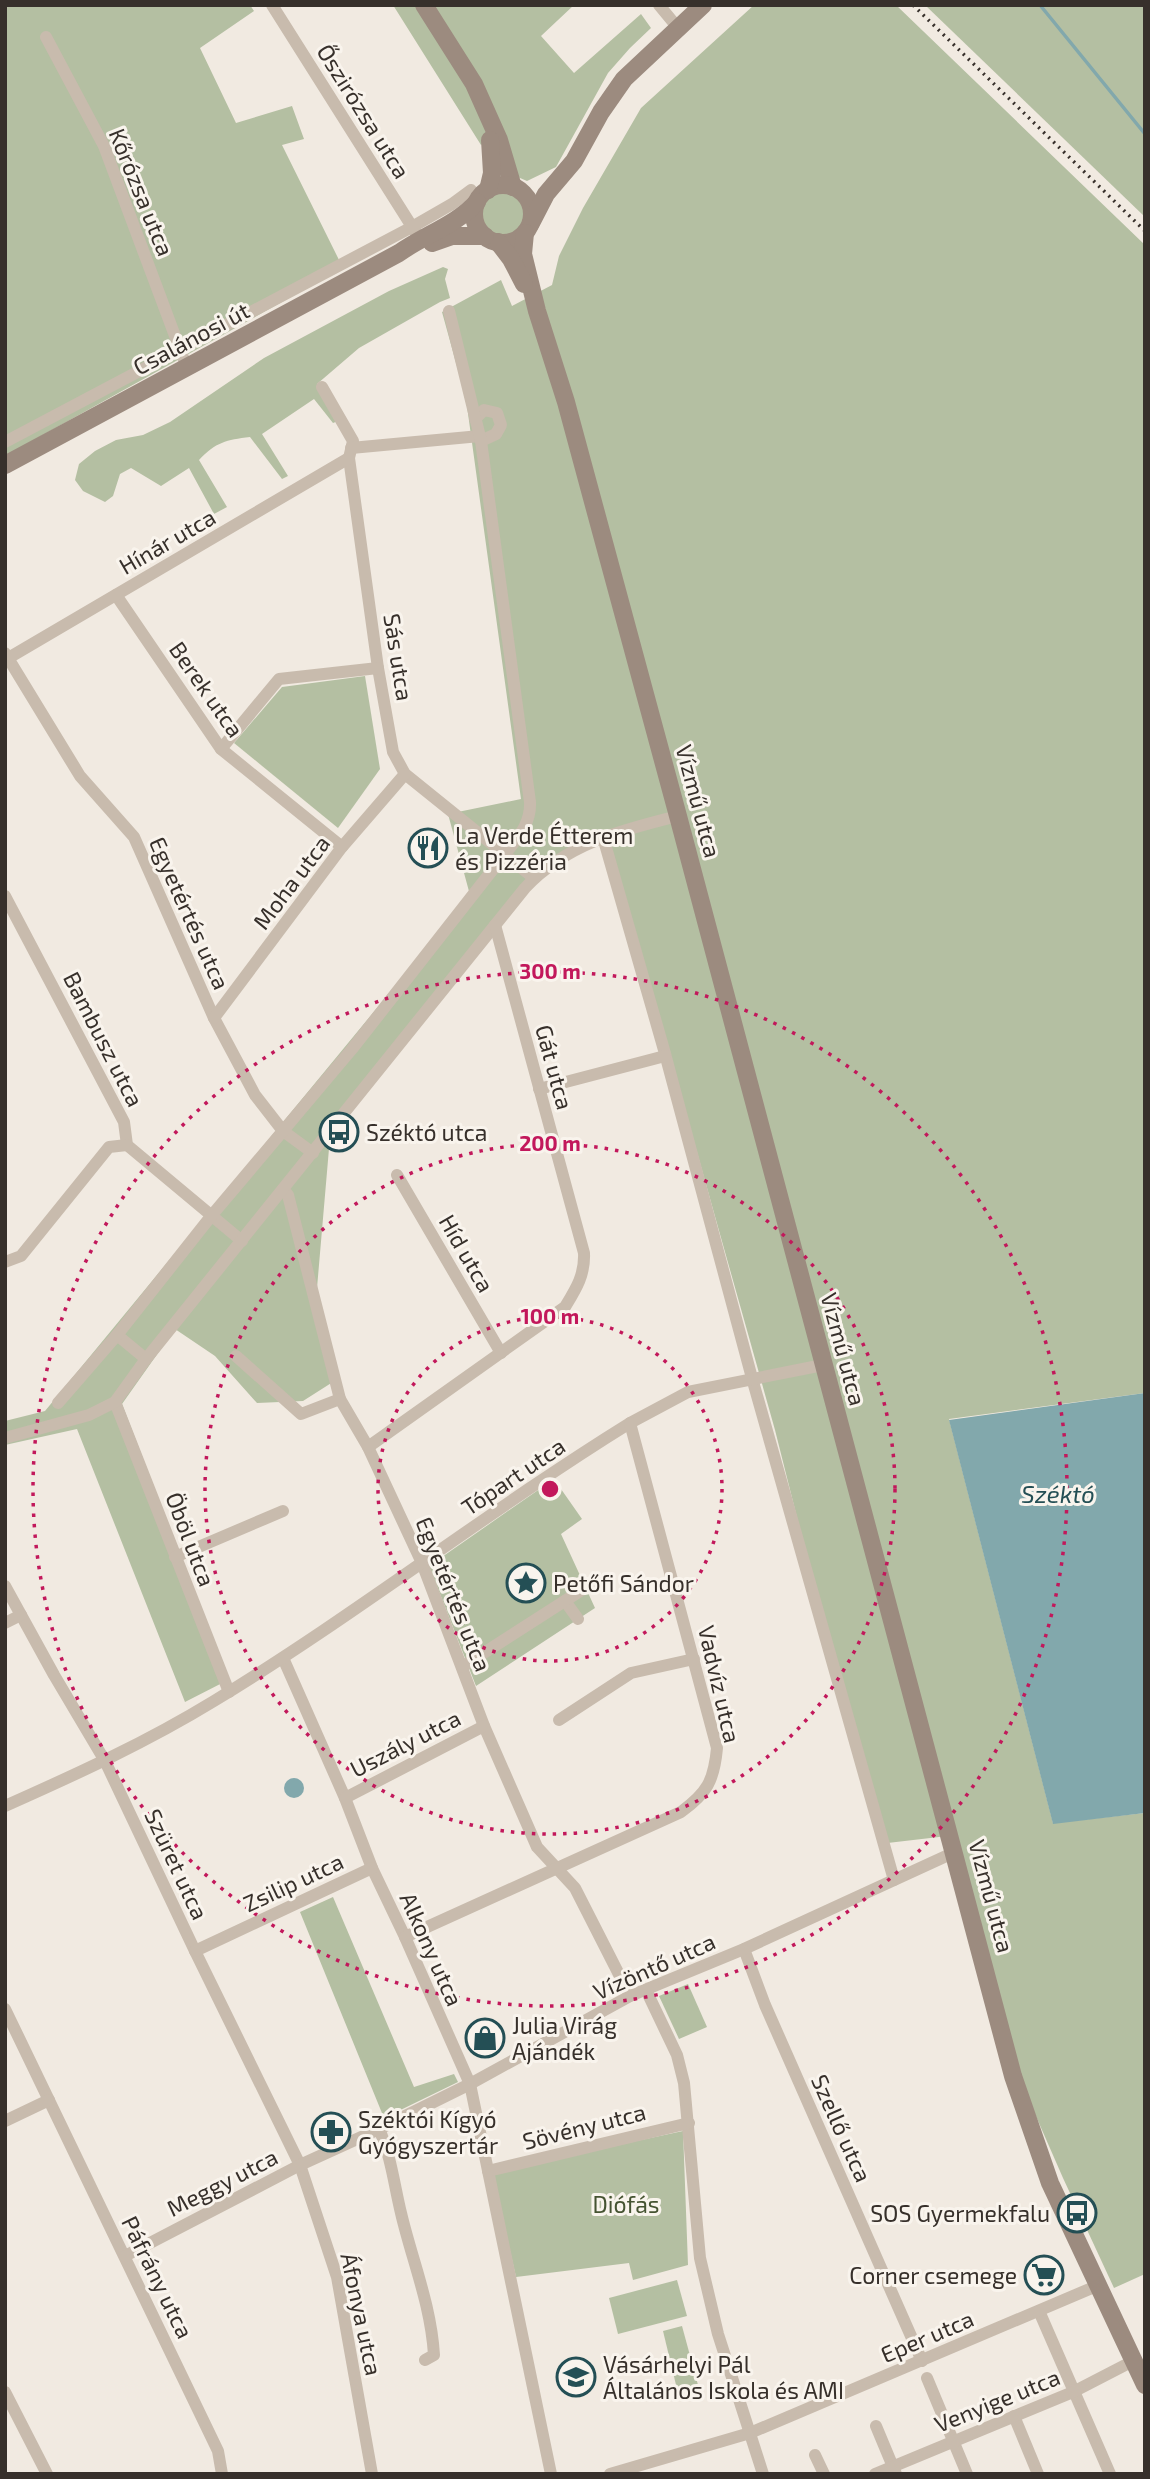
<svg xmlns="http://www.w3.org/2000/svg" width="1150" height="2479" font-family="'Exo 2',sans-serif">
<rect width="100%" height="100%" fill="#f1eae1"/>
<g fill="#b4bfa2">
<path d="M5 5H250L254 11 200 48 236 123 292 106 304 139 282 145 343 268 5 456Z"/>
<path d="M393 5H574L541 36 574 73 641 14 651 28 630 48 608 73 556 167 527 181 513 175 495 133 481 145Z"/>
<path d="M754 5H896L1145 245V1393L949 1419 1053 1823 1145 1813V2274L1114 2288 1063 2178 1021 2082 956 1835 879 1844 775 1430 609 839 565 859 539 877 330 1137 317 1288 336 1380 303 1401 257 1403 215 1356 175 1329 122 1404 228 1680 185 1702 77 1429 5 1445V1421L45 1411 470 895 448 814 521 799 466 399 442 312 501 280 512 306 552 285 559 256 583 208 641 108Z"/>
<path d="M925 5H1145V217Z"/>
<circle cx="504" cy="214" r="22"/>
<path d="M443 267 448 269 445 279 450 298 440 302 359 348 317 384 338 421 333 423 314 399 262 434 288 476 282 479 250 437C226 440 216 442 199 460L227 507 214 514 189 468 161 486 131 468 120 474 113 496 105 502 83 491 75 480 79 464 95 451 116 440 143 435 170 422 264 358 389 291Z"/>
<path d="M365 676 380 769 338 828 234 743 282 687Z"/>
<path d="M554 1479 582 1519 561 1534 595 1608 476 1686 429 1566Z"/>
<path d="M333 1897 414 2087 454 2074 458 2082 384 2118 300 1912Z"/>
<path d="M688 1984 707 2027 679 2039 659 1996Z"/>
<path d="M683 2131 688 2265 633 2280 629 2263 516 2277 492 2172Z"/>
<path d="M677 2280 687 2316 618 2334 609 2298Z"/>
<path d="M682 2326 698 2385 677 2389 663 2331Z"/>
</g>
<g fill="#82a8ac">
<path d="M1145 1393V1813L1053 1824 949 1420Z"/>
<circle cx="294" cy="1788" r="10"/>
</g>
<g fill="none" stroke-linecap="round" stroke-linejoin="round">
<path stroke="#82a8ac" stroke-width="3.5" d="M1040 5 1145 134"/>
<g stroke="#c8bbad" stroke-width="12">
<path d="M272 5 416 233"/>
<path d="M659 5 678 28"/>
<path d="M46 37 104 146 187 368"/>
<path d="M322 387 353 441 349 458 378 668 393 752 405 774 534 878"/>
<path d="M475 419 484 410 497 413 501 425 496 434 481 441"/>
<path d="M5 442 412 227 452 204 471 190"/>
<path d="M351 448 480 436"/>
<path d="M116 595 221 749 342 847"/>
<path d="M5 653 80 776 134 837 214 1018 255 1095 283 1131 313 1153"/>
<path d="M5 660 349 458"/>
<path d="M221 749 279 679 378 668"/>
<path d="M603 837 664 1050 752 1378 894 1880"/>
<path d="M5 896 124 1122 127 1145 242 1241"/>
<path d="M214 1018 342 847 405 774"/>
<path d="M539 1089 665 1056"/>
<path d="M397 1175 501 1353"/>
<path d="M283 1189 288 1195 340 1399 368 1447 422 1563 484 1726 537 1847 575 1888 630 1996"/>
<path d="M5 1262 21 1256 109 1147 127 1145"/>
<path d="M117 1335 146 1359"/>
<path d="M236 1356 301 1414 340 1399"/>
<path d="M115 1402 229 1692"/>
<path d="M58 1403 117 1335 212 1215 352 1049 505 854C518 837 531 824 530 802L481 441 449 311"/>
<path d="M5 1438 89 1415 115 1402 146 1359 525 888C566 844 621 830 678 816"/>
<path d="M368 1447 565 1307C576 1289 585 1275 584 1253L495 925"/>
<path d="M175 1557 283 1511"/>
<path d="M5 1586 54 1675 105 1761 195 1951 300 2165 337 2277 372 2474"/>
<path d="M565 1601 578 1619"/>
<path d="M5 1623 21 1615"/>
<path d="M283 1658 345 1798 372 1868 405 1937 470 2084 551 2474"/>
<path d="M462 1667 599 1579"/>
<path d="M559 1720 631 1673 694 1659"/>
<path d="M345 1798 484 1726"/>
<path d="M5 1806C77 1774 147 1742 214 1701 357 1614 488 1511 630 1423L688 1392 823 1365"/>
<path d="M405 1937 681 1812C707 1793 714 1781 717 1748L630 1423"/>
<path d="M744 1949 765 2005 922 2361"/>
<path d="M195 1951 372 1868"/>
<path d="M646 1990 677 2055 684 2083 700 2258 718 2334 763 2474"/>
<path d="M5 2009 218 2451 222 2474"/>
<path d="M5 2121 49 2100"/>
<path d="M379 2129C391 2156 394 2184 401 2213 412 2260 431 2305 434 2355L425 2360"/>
<path d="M488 2171 689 2123"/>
<path d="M125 2256 300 2165 379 2129 470 2084 630 1996 744 1949 955 1852"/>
<path d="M1039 2311 1110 2474"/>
<path d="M927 2378 967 2474"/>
<path d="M5 2392 47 2474"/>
<path d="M1014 2416 1038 2474"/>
<path d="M876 2426 896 2474"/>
<path d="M815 2455 824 2474"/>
<path d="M610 2474 750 2433 1099 2285"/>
<path d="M875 2474 1073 2392 1133 2361"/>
</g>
<g stroke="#9c8b7f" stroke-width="18">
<path d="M424 5 474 84 499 140 513 187"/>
<circle cx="503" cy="214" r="29"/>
<path d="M488 190 492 173 490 140"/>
<path d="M531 223 546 194 574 161 601 112 624 79 703 5"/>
<path d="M525 233 523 254 537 311 566 402 678 816 1013 2076 1050 2183 1145 2385"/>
<path d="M498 242 511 259 524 284"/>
<path d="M432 243 452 236H485"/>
<path d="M5 465 399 253C424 235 456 225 477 202"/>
</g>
<path stroke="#37302b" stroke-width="3.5" stroke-dasharray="2 5" stroke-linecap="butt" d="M913 5 1145 231"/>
</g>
<g fill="none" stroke="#c2185b" stroke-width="3.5" stroke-dasharray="3.5 7">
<circle cx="550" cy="1489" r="172"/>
<circle cx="550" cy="1489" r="345"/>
<circle cx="550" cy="1489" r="517"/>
</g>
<defs>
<symbol id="restaurant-ring" viewBox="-11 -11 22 22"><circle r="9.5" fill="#f9f4ed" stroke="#244f55" stroke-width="1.5"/><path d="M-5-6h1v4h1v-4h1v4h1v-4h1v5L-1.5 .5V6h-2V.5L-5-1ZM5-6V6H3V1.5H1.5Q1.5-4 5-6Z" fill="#244f55"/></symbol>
<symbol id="bus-ring" viewBox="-11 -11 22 22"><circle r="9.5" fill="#f9f4ed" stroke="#244f55" stroke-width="1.5"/><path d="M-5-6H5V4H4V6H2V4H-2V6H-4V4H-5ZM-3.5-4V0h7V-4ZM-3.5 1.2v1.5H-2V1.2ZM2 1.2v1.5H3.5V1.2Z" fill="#244f55"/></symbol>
<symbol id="sight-ring" viewBox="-11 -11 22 22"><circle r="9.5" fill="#f9f4ed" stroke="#244f55" stroke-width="1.5"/><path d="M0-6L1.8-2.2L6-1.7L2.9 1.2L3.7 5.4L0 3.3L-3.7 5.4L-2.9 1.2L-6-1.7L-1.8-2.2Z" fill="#244f55"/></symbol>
<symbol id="shop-ring" viewBox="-11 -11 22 22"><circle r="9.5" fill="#f9f4ed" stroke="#244f55" stroke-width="1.5"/><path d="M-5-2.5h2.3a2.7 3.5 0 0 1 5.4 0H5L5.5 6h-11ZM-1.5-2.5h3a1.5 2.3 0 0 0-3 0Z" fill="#244f55"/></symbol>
<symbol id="pharmacy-ring" viewBox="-11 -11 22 22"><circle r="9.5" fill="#f9f4ed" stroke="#244f55" stroke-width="1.5"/><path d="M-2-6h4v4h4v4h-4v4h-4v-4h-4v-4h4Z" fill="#244f55"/></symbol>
<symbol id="supermarket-ring" viewBox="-11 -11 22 22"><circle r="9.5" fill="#f9f4ed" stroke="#244f55" stroke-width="1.5"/><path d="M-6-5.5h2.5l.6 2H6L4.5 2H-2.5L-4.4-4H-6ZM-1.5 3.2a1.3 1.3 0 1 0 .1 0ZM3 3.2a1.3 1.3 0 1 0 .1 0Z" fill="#244f55"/></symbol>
<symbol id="school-ring" viewBox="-11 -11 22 22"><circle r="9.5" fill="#f9f4ed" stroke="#244f55" stroke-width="1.5"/><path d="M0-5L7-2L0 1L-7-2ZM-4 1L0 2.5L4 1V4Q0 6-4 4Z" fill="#244f55"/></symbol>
</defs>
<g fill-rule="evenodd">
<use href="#restaurant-ring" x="406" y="826" width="44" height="44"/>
<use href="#bus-ring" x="317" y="1110" width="44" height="44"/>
<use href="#sight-ring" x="504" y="1561" width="44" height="44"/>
<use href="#shop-ring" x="463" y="2016" width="44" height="44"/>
<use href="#pharmacy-ring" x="309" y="2110" width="44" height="44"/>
<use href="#bus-ring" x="1055" y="2191" width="44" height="44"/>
<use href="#supermarket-ring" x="1022" y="2253" width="44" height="44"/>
<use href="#school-ring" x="554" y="2355" width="44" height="44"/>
</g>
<g text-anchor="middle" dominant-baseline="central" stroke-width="6" stroke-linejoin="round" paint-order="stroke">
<g font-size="23" fill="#37302b" stroke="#f9f4ed">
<text transform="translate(364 111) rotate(58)">Őszirózsa utca</text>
<text transform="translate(142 192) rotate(68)">Kőrózsa utca</text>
<text transform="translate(191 338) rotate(-28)">Csalánosi út</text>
<text transform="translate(167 541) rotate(-30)">Hínár utca</text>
<text transform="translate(399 657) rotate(81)">Sás utca</text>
<text transform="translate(207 689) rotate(55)">Berek utca</text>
<text transform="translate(699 801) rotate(75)">Vízmű utca</text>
<text transform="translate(291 882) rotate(-53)">Moha utca</text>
<text transform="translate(190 913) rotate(66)">Egyetértés utca</text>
<text transform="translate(104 1039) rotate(63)">Bambusz utca</text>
<text transform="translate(555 1067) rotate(75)">Gát utca</text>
<text transform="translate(467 1253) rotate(60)">Híd utca</text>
<text transform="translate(844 1349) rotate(75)">Vízmű utca</text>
<text transform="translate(513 1476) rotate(-34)">Tópart utca</text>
<text transform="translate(191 1539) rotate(69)">Öböl utca</text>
<text transform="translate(454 1594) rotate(68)">Egyetértés utca</text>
<text transform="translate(720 1684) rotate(77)">Vadvíz utca</text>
<text transform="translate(405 1743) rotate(-27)">Uszály utca</text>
<text transform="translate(177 1864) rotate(65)">Szüret utca</text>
<text transform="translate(293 1882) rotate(-25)">Zsilip utca</text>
<text transform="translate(992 1896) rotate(75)">Vízmű utca</text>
<text transform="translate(432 1949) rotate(66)">Alkony utca</text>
<text transform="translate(654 1966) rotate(-24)">Vízöntő utca</text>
<text transform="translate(584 2126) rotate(-14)">Sövény utca</text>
<text transform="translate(842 2128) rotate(66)">Szellő utca</text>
<text transform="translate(222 2182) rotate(-27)">Meggy utca</text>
<text transform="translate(158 2277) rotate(64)">Páfrány utca</text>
<text transform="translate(362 2314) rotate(78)">Áfonya utca</text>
<text transform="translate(927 2336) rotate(-23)">Eper utca</text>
<text transform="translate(997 2400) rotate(-22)">Venyige utca</text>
</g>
<g font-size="23" fill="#37302b" stroke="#f9f4ed" text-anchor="start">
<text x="455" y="835">La Verde Étterem<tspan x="455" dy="26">és Pizzéria</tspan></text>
<text x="366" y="1132">Széktó utca</text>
<text x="553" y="1583">Petőfi Sándor</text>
<text x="512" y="2025">Julia Virág<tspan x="512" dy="26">Ajándék</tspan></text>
<text x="358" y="2119">Széktói Kígyó<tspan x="358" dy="26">Gyógyszertár</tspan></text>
<text x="1050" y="2213" text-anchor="end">SOS Gyermekfalu</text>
<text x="1017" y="2275" text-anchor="end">Corner csemege</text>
<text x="603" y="2364">Vásárhelyi Pál<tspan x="603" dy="26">Általános Iskola és AMI</tspan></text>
</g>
<g font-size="23" fill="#455331" stroke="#f9f4ed">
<text x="626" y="2204">Diófás</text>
</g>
<g font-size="24" font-style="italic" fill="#244f55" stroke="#f9f4ed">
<text x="1058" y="1493">Széktó</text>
</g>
</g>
<circle cx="550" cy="1489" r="10" fill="#c2185b" stroke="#f9f4ed" stroke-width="3.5"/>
<g font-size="21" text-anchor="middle" font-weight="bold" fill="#c2185b" stroke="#f9f4ed" stroke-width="6" stroke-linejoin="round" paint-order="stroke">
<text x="550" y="979">300 m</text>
<text x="550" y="1151">200 m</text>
<text x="550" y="1324">100 m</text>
</g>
<rect width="1150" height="2479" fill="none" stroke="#37302b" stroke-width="14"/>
</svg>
